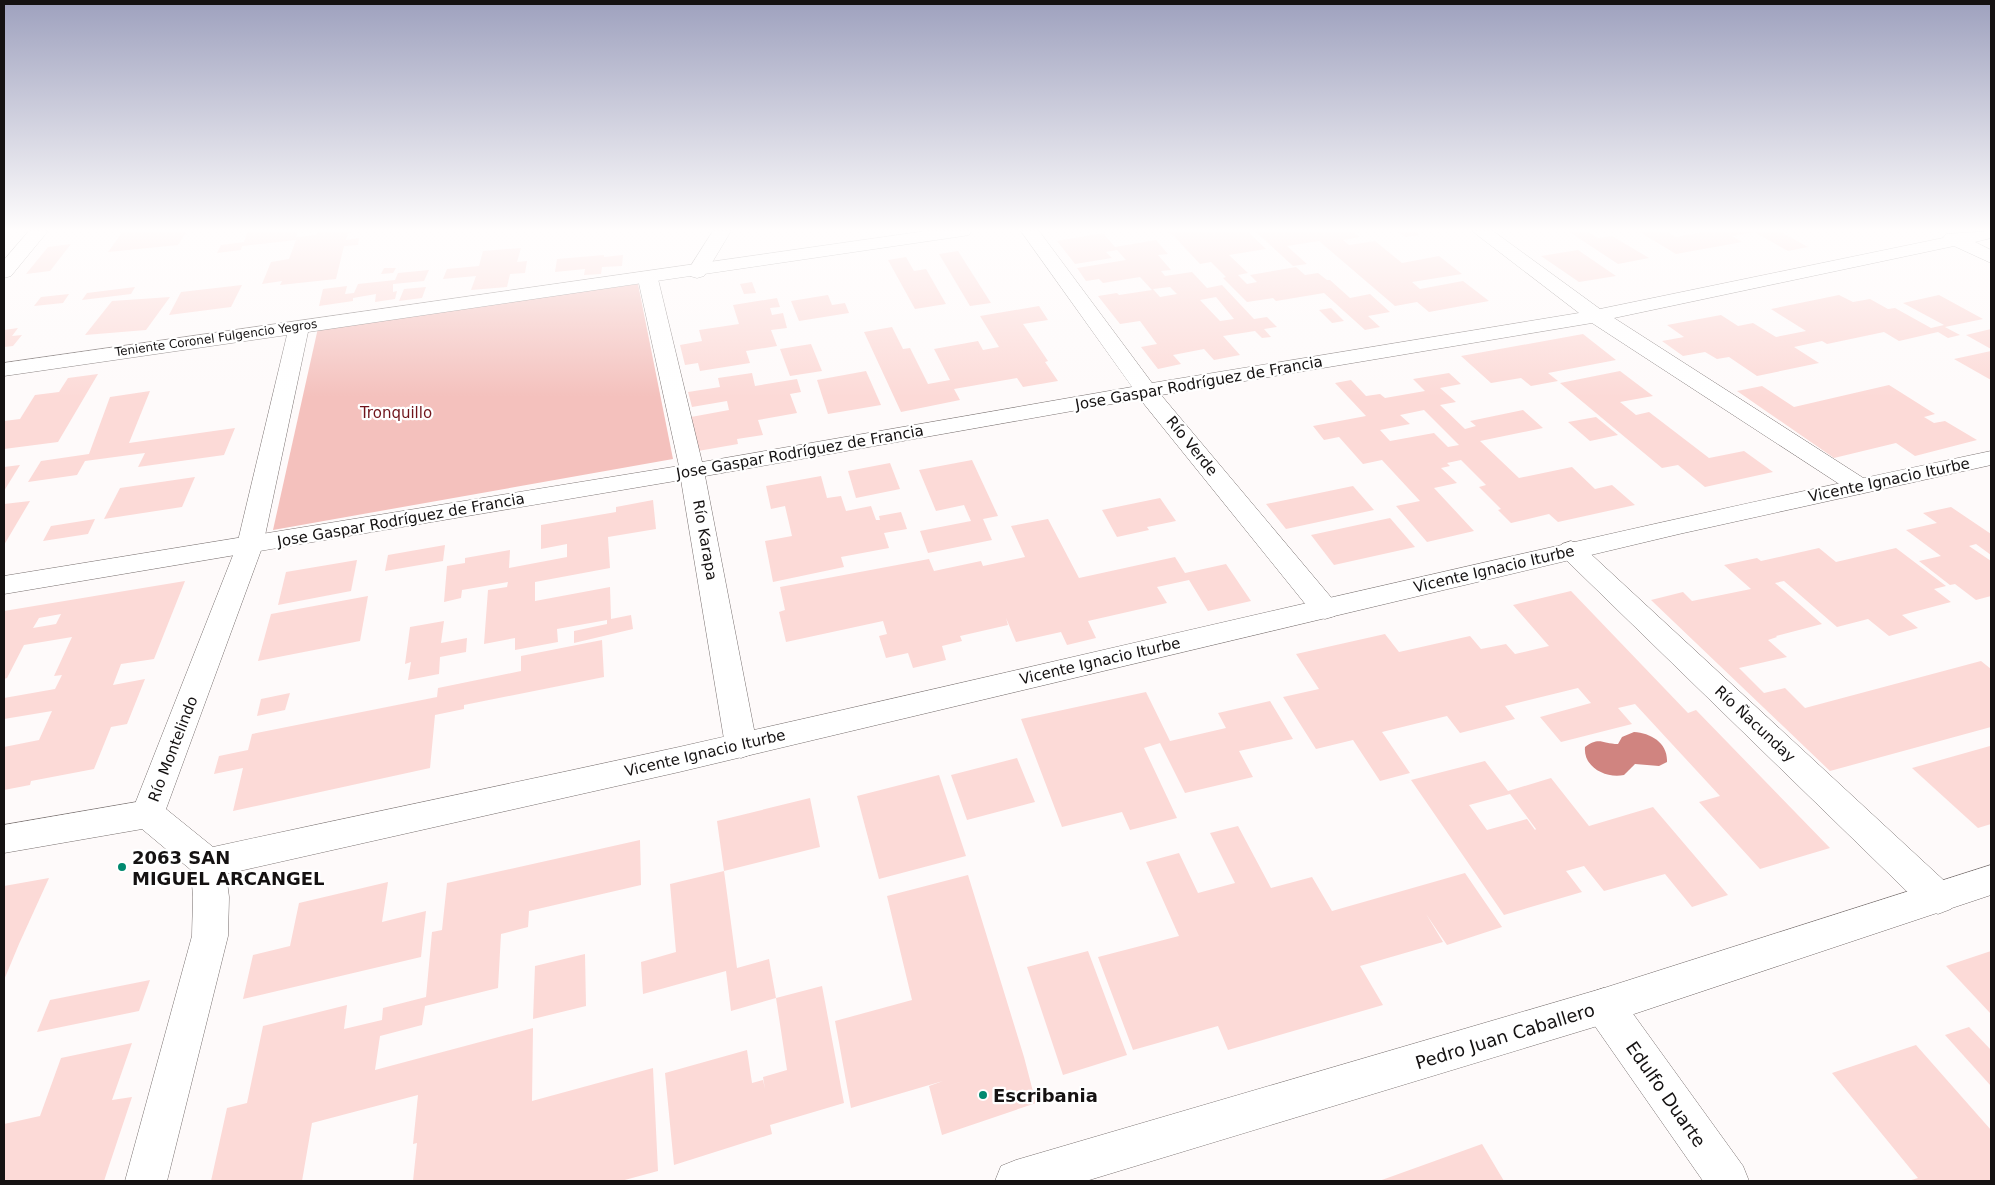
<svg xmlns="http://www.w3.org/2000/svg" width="1995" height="1185" font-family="'DejaVu Sans',sans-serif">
<rect width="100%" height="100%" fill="#fefafa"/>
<path fill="#f4c1bd" d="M638 284 673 459 273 530 318 328Z"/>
<path fill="#d08480" d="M1634 732C1651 733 1668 743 1667 762L1659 766 1635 764 1624 775C1606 779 1583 767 1585 747 1599 736 1603 744 1618 744L1622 737Z"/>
<g fill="#fcdad7" fill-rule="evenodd">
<path d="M123 231H187L178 245 108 252Z"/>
<path d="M248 231H298L296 237 316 235 317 231H349L346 240 359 238 358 245 344 246 336 279 280 285 282 281 262 284 271 262 289 259 296 240 242 246 241 250 217 253 221 245 244 242Z"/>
<path d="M1169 231H1247L1266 249 1229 255 1248 273 1238 275 1247 284 1257 282 1250 275 1296 267 1305 275 1318 273 1327 280H1330L1350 298 1370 294 1390 312 1368 316 1380 327 1365 330 1324 293 1276 301 1273 298 1247 302 1223 278 1226 277 1211 262 1200 264Z"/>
<path d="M1255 231H1352L1360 237 1343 240 1349 245 1375 241 1402 263 1439 256 1462 274 1412 282 1420 289 1463 281 1489 301 1429 312 1417 302 1395 306 1319 241 1287 246 1307 264 1293 266Z"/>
<path d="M1397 231H1415L1420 235 1405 237Z"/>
<path d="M1568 231H1587L1598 238 1612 236 1649 258 1618 264Z"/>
<path d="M1638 231H1666L1676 237 1703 232 1702 231H1779L1808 247 1788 251 1754 232 1732 236 1742 242 1676 254Z"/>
<path d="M1103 233 1115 247 1156 240 1168 254 1158 255 1171 270 1161 271 1165 276 1192 272 1207 288 1222 285 1254 319 1267 317 1277 327 1264 329 1271 337 1262 338 1255 331 1223 336 1240 355 1214 360 1204 349 1173 355 1181 364 1158 369 1141 347 1157 344 1140 321 1120 324 1098 296 1117 293 1119 295 1152 290 1140 277 1103 283 1099 279 1086 281 1077 268 1126 260 1117 250 1106 252 1112 258 1075 264 1057 241ZM1170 287 1177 294 1160 297 1153 289ZM1216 297 1234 319 1220 321 1200 300Z"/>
<path d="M71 244 50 271 26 274 48 247Z"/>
<path d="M521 248 517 262 527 261 525 273 510 274 507 287 471 290 476 276 443 279 447 269 479 266 483 251Z"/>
<path d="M1578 250 1616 276 1579 282 1541 256Z"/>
<path d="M958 251 991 303 970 306 939 254Z"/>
<path d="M604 255V257L623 255 622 266 602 267 601 274 584 275 585 269 555 272 557 259Z"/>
<path d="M906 257 914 271 926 269 946 304 915 309 888 260Z"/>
<path d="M384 268H396L393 273 381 274Z"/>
<path d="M429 270 424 281 393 284V292L397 291 395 299 375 302 376 294 353 298V301L319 306 323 289 347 286 345 294 354 293 358 284 395 280 398 273Z"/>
<path d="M752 282 756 293 744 294 740 284Z"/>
<path d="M242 285 231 307 169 315 181 292Z"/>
<path d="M135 287 131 294 82 300 87 293Z"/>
<path d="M426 287 422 298 399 301 404 289Z"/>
<path d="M69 294 63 303 34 306 41 297Z"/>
<path d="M828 295 832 305 845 303 849 313 799 321 791 301Z"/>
<path d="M1839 295 1853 302 1870 299 1888 309 1895 308 1931 328 1944 325 1903 303 1939 295 1983 319 1945 327 1960 335 1948 338 1938 332 1899 341 1884 332 1827 344 1822 341 1794 347 1819 363 1757 376 1729 357 1717 359 1705 352 1683 356 1662 341 1684 337 1667 325 1721 315 1738 326 1753 323 1776 337 1806 331 1771 309Z"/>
<path d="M170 297 146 330 85 335 112 301Z"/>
<path d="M777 298 780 307 770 308 772 315 783 313 787 328 771 330 777 346 746 351 750 363 700 371 698 363 685 365 680 345 702 341 699 330 739 324 733 305Z"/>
<path d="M1039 306 1048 320 1023 324 1048 361 1045 362 1058 381 1023 387 1017 378 954 389 960 400 901 412 864 332 892 327 903 349 910 348 928 384 950 380 934 349 978 341 983 350 999 347 980 316Z"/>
<path d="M1331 308 1344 321 1332 323 1319 310Z"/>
<path d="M18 328 12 336 22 335 13 346 4 347V330Z"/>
<path d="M1991 329V349L1966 335Z"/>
<path d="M1583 334 1616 360 1548 373 1558 381 1531 386 1521 378 1491 383 1461 356Z"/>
<path d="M811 344 822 371 790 376 780 349Z"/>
<path d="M1991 351V380L1954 359Z"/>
<path d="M866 371 881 405 828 414 817 380Z"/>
<path d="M1620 371 1653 396 1620 402 1636 415 1649 412 1709 458 1744 451 1773 472 1705 487 1678 465 1662 468 1560 383Z"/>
<path d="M752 373 755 386 797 379 801 392 790 394 797 413 758 420 763 435 737 439 738 444 698 451 691 417 729 410 727 401 692 407 688 392 720 387 718 378Z"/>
<path d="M1449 373 1461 384 1440 388 1456 402 1440 405 1465 429 1476 426 1470 421 1523 410 1543 428 1480 441 1519 478 1572 467 1595 489 1612 485 1635 505 1558 522 1549 514 1511 523 1498 510 1501 509 1479 487 1486 485 1461 460 1447 463 1450 466 1441 468 1457 483 1434 488 1474 531 1427 542 1396 506 1420 501 1382 460 1363 464 1339 437 1324 440 1313 426 1366 416 1335 383 1351 380 1366 396 1380 394 1385 398 1425 391 1413 379ZM1424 410 1459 445 1448 447 1434 433 1390 441 1380 430 1410 424 1400 415Z"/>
<path d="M98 374 58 442 4 449V421L20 419 35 395 59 392 68 378Z"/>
<path d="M1889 385 1935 414 1924 417 1934 423 1945 421 1977 440 1915 456 1896 443 1834 458 1737 391 1762 386 1794 407Z"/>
<path d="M150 391 129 443 235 428 224 455 138 467 145 453 85 461 77 475 28 482 41 461 89 454 110 397Z"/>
<path d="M1596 417 1618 435 1590 441 1568 422Z"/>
<path d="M972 460 998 516 983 519 992 540 928 553 920 531 971 521 964 505 936 511 919 470Z"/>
<path d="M890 463 900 489 856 498 848 471Z"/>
<path d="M20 465 4 491V467Z"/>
<path d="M821 476 827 498 841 496 846 511 871 506 876 520H880L879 516 901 512 907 529 884 533 889 548 841 557 844 567 773 582 765 541 792 536 785 506 771 509 766 486Z"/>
<path d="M195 477 182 507 104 519 120 488Z"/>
<path d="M1353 486 1374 510 1286 529 1266 504Z"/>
<path d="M1160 498 1176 521 1147 527 1149 530 1117 537 1102 510Z"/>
<path d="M653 500 656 529 608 537 610 568 535 582V601L610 587 611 619 631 615 633 629 574 643V631L607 624V620L557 629 558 642 515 650V638L484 644 488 590 507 587 508 582 462 590 461 598 444 602 447 566 465 563V558L510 550 509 568 567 557V544L541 549V525L616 512V507Z"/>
<path d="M30 501 4 545V504Z"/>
<path d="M1951 507 1991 534V555L1976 544 1969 546 1991 561V596L1976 600 1955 584 1950 585 1919 561 1941 556 1906 530 1937 523 1923 513Z"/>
<path d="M1390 518 1415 547 1334 565 1311 535Z"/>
<path d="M95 519 88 534 43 541 51 526Z"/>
<path d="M1048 519 1079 578 1175 557 1185 573 1226 564 1251 601 1208 611 1189 580 1157 587 1167 603 1088 621 1096 638 1067 645 1061 632 1016 642 1006 618 1008 625 960 636 962 641 942 646 946 660 913 668 908 653 886 658 879 636 887 634 883 621 786 642 779 612 785 610 780 587 929 559 934 571 981 561 983 566 1025 557 1011 526Z"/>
<path d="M445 545 443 561 385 571 388 555Z"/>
<path d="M1819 548 1836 562 1896 548 1946 586 1934 589 1951 602 1902 615 1918 628 1889 636 1868 619 1837 627 1784 581 1775 583 1822 624 1776 636 1777 637 1768 640 1787 657 1739 668 1764 693 1785 688 1805 708 1981 661 1991 669V727L1830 771 1651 600 1683 592 1692 601 1751 589 1724 565 1757 558 1761 561Z"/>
<path d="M357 560 351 591 278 605 286 572Z"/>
<path d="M185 581 154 659 121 664 113 685 145 679 127 724 111 727 94 769 31 781 30 785 4 790V747L39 740 52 711 4 719V698L55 689 62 675 54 676 72 637 24 645 7 678 4 679V611ZM61 614 56 624 33 628 39 618Z"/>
<path d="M1571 591 1688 713 1696 710 1830 848 1760 869 1699 802 1720 796 1635 704 1618 708 1632 724 1561 742 1540 717 1591 703 1578 688 1505 706 1515 719 1460 733 1447 716 1382 732 1410 773 1380 781 1353 740 1316 749 1283 697 1319 689 1296 654 1385 634 1399 652 1470 636 1481 649 1506 644 1515 654 1549 646 1513 605Z"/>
<path d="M368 596 360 641 258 661 271 614Z"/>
<path d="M444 621 441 643 467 638 466 652 440 657 439 674 408 680 411 662 405 664 410 627Z"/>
<path d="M602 640 604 677 464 705V709L435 715 430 768 233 811 243 768 214 774 219 756 248 750 252 734 437 697 438 688 521 671V656Z"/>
<path d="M1146 692 1170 741 1226 728 1218 713 1270 701 1293 739 1239 751 1253 777 1185 793 1160 743 1144 748 1177 818 1130 830 1122 812 1062 827 1021 719Z"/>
<path d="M290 693 285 710 257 716 261 699Z"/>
<path d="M1990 746 1991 824 1978 828 1912 768Z"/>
<path d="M1017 758 1035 802 967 820 951 775Z"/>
<path d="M1485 761 1508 791 1551 778 1589 826 1653 807 1728 895 1692 907 1665 874 1604 891 1584 866 1566 871 1582 892 1504 915 1411 780ZM1510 794 1536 829 1535 830 1527 819 1487 830 1469 805Z"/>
<path d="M939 775 966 856 879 879 857 796Z"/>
<path d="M810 798 820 847 724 871 737 968 769 959 776 998 731 1011 726 971 643 994 641 962 676 952 670 884 724 871 717 821Z"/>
<path d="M1238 826 1271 888 1312 877 1332 911 1465 873 1502 927 1447 945 1426 914 1443 942 1360 966 1383 1005 1228 1050 1218 1026 1133 1050 1098 957 1179 936 1146 862 1179 853 1198 893 1235 883 1210 833Z"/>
<path d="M640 840 641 885 529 911 528 927 501 934 498 988 425 1006 422 1025 380 1036 375 1070 533 1028 532 1101 653 1068 658 1171 621 1181H413L417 1143 413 1144 418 1095 312 1123 302 1181H211L227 1108 247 1103 263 1026 347 1005 344 1029 382 1020 383 1008 426 997 432 932 442 930 447 883Z"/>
<path d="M968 875 1024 1057 1036 1103 942 1135 929 1086 943 1081 851 1108 835 1021 912 1000 887 896Z"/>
<path d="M49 878 19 944 4 980V886Z"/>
<path d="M388 882 382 922 426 911 421 957 243 999 253 955 290 946 299 903Z"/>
<path d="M1088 951 1127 1055 1063 1075 1027 967Z"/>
<path d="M1991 951V1014L1946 966Z"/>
<path d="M585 954 586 1006 533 1019 535 966Z"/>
<path d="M150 980 139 1011 37 1032 50 1000Z"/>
<path d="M822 986 844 1103 770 1125 772 1134 674 1165 665 1073 747 1050 752 1083 763 1080 765 1089 763 1077 787 1070 776 998Z"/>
<path d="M1969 1027 1991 1050V1086L1945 1035Z"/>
<path d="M132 1043 112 1100 132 1097 104 1181H4V1124L40 1116 61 1058Z"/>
<path d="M1916 1045 1991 1130V1181H1908L1918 1178 1832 1073Z"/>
<path d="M1482 1144 1504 1181H1379Z"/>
</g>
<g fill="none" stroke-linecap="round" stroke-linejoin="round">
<defs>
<g id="street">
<path d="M29 231H48L11 276 4 278V260Z"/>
<path d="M713 231H731L704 276 697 278 690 276 687 272Z"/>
<path d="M1021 231H1039L1152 383 1579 313 1472 231H1493L1600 309 1943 238 1946 234 1991 231V238L1975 242 1991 250V263L1954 246 1614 318 1868 481 1871 486 1868 491 1859 494 1850 491 1592 323 1161 395 1335 602 1339 609 1335 616 1325 619 1315 616 1140 399 705 476 757 745 752 754 741 758 730 754 725 745 681 480 4 594V576L679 466 638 279 641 275 648 273 655 275 658 279 702 462 1132 387Z"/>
<path d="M1571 541 1580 544 1951 887 1956 898 1951 909 1938 914 1925 909 1562 556 1558 550 1562 544Z"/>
<path d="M148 800 160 804 165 814 160 824 148 828 4 853V825Z"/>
<path d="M1604 988 1618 993 1743 1166 1749 1181H1703L1590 1019 1585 1006 1590 993Z"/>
</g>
<g id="secondary">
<path d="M926 231H972L969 235 963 236 308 332 263 545 166 809 213 847C368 813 524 781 679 747 1116 649 1552 543 1991 451V465L1679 534 679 772 226 874 229 897 228 936 167 1181H125L192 936 193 897 191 870 136 824 131 814 237 545 287 335 4 376V363Z"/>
<path d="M1991 865V895L1604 1024 1086 1181H995L1001 1166 1016 1160 1604 988Z"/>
</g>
</defs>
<use href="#street" stroke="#797170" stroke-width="1"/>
<use href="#secondary" stroke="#797170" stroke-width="1"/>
<use href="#street" fill="#fff" fill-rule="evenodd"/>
<use href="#secondary" fill="#fff" fill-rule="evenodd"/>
</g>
<linearGradient id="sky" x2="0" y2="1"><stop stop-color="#9ea1be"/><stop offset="0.58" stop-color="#fffdfd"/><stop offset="1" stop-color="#fffdfd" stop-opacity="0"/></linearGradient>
<rect width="1995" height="397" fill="url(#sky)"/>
<g fill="#00896f" stroke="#fff" stroke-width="2">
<circle cx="122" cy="867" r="5"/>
<circle cx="983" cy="1095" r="5"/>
</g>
<g text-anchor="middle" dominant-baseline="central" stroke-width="4.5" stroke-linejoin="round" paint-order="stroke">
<g font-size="12" fill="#151212" stroke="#fff">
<text transform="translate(216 338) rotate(-8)">Teniente Coronel Fulgencio Yegros</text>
</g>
<g font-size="15" fill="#151212" stroke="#fff">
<text transform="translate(1199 383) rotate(-10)">Jose Gaspar Rodríguez de Francia</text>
<text transform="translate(1192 446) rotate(51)">Río Verde</text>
<text transform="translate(800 452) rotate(-10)">Jose Gaspar Rodríguez de Francia</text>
<text transform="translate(1889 480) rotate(-12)">Vicente Ignacio Iturbe</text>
<text transform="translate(401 520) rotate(-10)">Jose Gaspar Rodríguez de Francia</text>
<text transform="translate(705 540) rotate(80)">Río Karapa</text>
<text transform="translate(1494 569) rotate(-13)">Vicente Ignacio Iturbe</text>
<text transform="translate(1100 661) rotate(-13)">Vicente Ignacio Iturbe</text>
<text transform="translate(1755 724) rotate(43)">Río Ñacunday</text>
<text transform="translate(173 749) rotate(-69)">Río Montelindo</text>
<text transform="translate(705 753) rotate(-13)">Vicente Ignacio Iturbe</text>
</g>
<g font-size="15" fill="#70141b" stroke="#fff">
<text x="396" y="413">Tronquillo</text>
</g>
<g font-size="18" font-weight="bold" fill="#151212" stroke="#fff" text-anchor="start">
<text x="132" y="857">2063 SAN<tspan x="132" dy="21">MIGUEL ARCANGEL</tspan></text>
<text x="993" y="1095">Escribania</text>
</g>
<g font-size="18" fill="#151212" stroke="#fff">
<text transform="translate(1505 1036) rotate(-17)">Pedro Juan Caballero</text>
<text transform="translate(1666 1094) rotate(55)">Edulfo Duarte</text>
</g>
</g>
<rect width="1995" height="1185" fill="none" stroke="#151212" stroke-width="10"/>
</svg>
